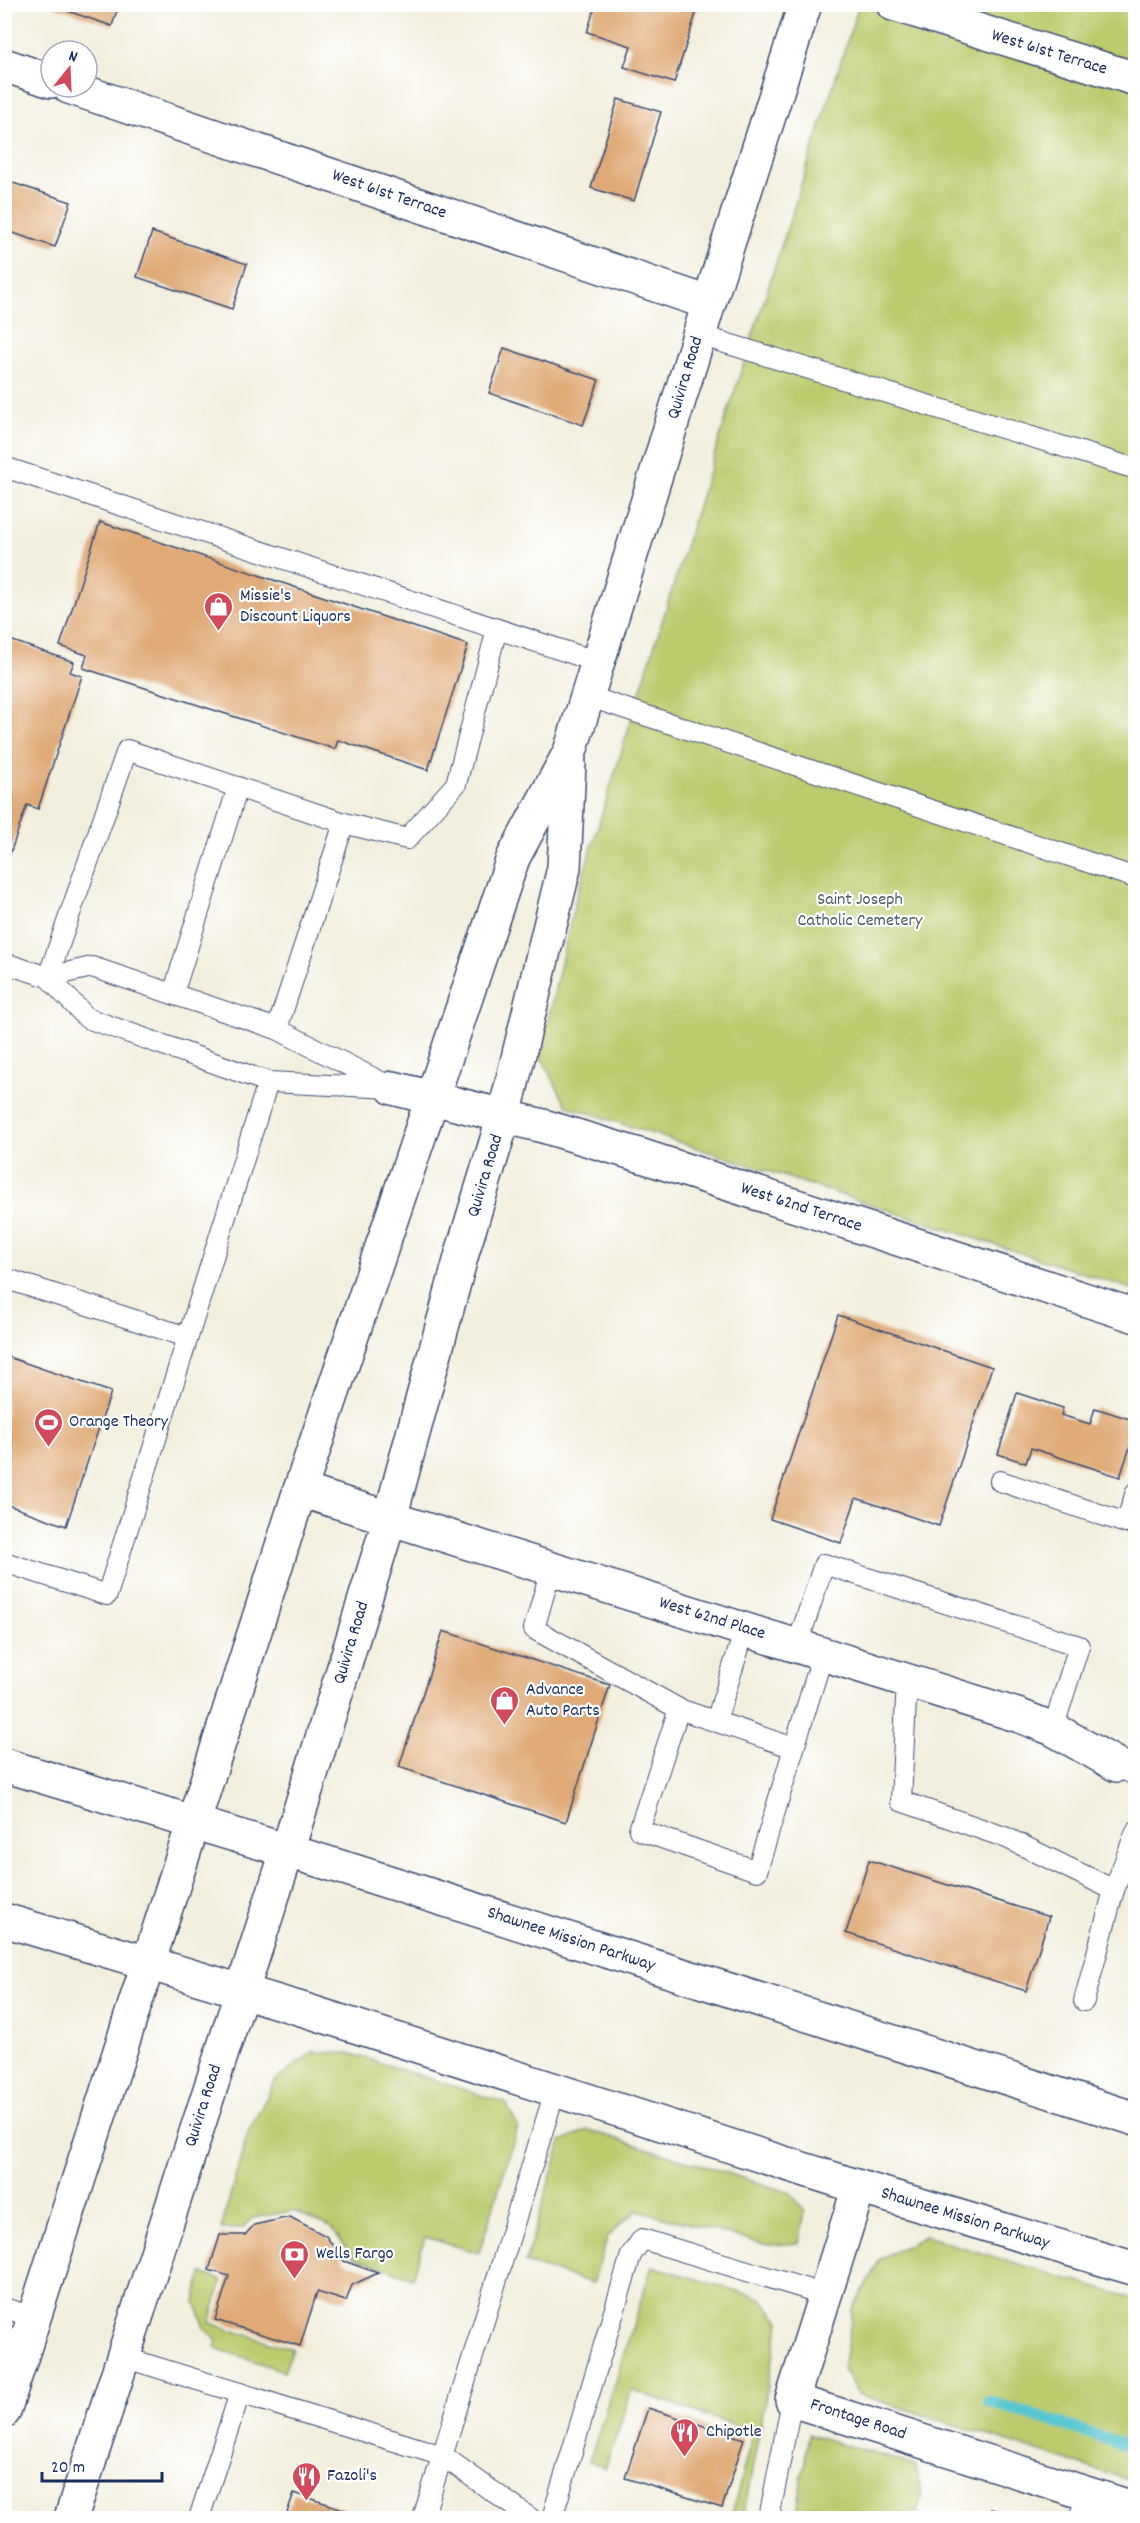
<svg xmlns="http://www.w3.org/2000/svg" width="1140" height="2523" font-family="Dekko,sans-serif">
<rect width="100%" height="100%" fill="#fff"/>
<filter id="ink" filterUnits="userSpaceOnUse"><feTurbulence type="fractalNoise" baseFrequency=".0167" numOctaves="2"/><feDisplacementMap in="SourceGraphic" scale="12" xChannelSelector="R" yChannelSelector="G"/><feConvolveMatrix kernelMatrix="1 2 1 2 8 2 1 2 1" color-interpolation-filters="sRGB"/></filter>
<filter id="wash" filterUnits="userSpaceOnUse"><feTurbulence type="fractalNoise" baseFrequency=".008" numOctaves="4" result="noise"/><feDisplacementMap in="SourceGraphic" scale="24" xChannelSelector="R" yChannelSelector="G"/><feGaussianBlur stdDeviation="1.35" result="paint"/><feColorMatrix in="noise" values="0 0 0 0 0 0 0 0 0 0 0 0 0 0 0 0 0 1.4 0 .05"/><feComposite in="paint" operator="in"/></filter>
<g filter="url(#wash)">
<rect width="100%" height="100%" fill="#f2efde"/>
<g fill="#bccb6d" stroke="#6c7d66" stroke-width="1.5">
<path d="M859 5H1135V1290L567 1106 540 1055 576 897 709 471Z"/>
<path d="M313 2052 349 2053 506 2103 518 2127 479 2253 425 2237 413 2278 353 2257 331 2227 293 2211 252 2218 242 2228 221 2229 248 2132 276 2080Z"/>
<path d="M588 2130 791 2193 805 2212 799 2243 768 2245 637 2210 608 2236 593 2283 525 2263 561 2142Z"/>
<path d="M925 2236 1135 2299V2482L858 2394 843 2369 853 2309 880 2259Z"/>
<path d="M652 2266 761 2298 780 2321 743 2518H731L753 2432 632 2390 605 2468 589 2462Z"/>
<path d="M202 2273 222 2280 210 2323 292 2349 284 2371 215 2348 217 2341 206 2330 195 2302Z"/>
<path d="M809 2434 916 2466 922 2496 915 2518H795Z"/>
</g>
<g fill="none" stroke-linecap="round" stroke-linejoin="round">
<path stroke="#59c6d0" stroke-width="12" d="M988 2401 1136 2448"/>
</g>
<g id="blocks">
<g fill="#dfaa77">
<path d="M47 4H119L112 26Z"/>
<path d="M596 4H699L674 83 624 67 631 46 587 32Z"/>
<path d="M618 99 661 112 634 201 591 188Z"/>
<path d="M4 180 71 202 55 247 4 230Z"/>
<path d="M152 232 247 264 232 309 137 277Z"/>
<path d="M504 348 599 380 583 425 489 393Z"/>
<path d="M100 522 468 645 428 770 338 740 335 749 83 668 87 655 60 646Z"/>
<path d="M4 638 74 662 70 672 82 676 38 809 27 805 5 868Z"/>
<path d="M838 1315 992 1367 939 1526 856 1498 841 1543 770 1519Z"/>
<path d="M5 1356 111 1392 66 1526 5 1504Z"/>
<path d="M1017 1393 1063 1408 1061 1415 1090 1424 1095 1408 1136 1421V1429L1120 1477 1031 1448 1026 1463 998 1454Z"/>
<path d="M443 1631 610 1685 566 1822 399 1767Z"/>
<path d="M869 1860 1049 1917 1026 1991 846 1933Z"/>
<path d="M290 2217 326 2236 344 2261 378 2273 352 2285 346 2301 317 2292 300 2346 215 2320 229 2276 209 2270 220 2235H245L254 2225Z"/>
<path d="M648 2408 744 2439 722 2508 625 2478Z"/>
<path d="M294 2493 349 2511 346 2518H285Z"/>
<path d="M991 2509 1018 2518H991Z"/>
</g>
</g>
</g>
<g filter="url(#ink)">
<use href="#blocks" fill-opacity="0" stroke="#3b4c71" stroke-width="1.5"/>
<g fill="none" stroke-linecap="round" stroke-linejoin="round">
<defs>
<g id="lane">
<path d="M699 335 1136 469"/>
<path d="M4 467 598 662"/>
<path d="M587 696 1136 878"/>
<path d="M4 963 48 977 87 1018 268 1082 393 1088"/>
<path d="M48 977 127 750 344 823"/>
<path d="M48 977 92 967 277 1029 387 1085"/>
<path d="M173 994 238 787"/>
<path d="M277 1029 344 823 407 839 456 784 497 629"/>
<path d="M4 1278 187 1337"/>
<path d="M1000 1481 1126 1523 1136 1492"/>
<path d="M4 1562 107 1595 268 1082"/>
<path d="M551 1569 534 1629 679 1709 794 1748 757 1871 639 1830 679 1709"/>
<path d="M797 1646 824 1564 1079 1646 1053 1729"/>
<path d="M907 1680 901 1801 1007 1838 1114 1890 1136 1831"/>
<path d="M716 1721 745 1629"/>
<path d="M794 1748 823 1654"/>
<path d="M1117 1765 1136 1776"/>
<path d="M1084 2001 1114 1890"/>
<path d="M4 2308 34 2317"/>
<path d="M123 2357 443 2456 530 2518"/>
<path d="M199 2518 240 2393"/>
<path d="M423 2518 555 2091"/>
<path d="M552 2518 631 2255 642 2239 826 2295"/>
<path d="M769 2518 792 2400"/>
<path d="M1079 2518 1087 2495"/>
</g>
<g id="street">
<path d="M893 4 1136 79"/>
<path d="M4 65 51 81"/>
<path d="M69 87 709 303"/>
<path d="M393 1088 543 1126 636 1154 1136 1316"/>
<path d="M300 1490 1020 1716 1053 1729 1117 1765"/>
<path d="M859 2187 792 2400 1136 2509"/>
</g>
<g id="secondary">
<path d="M193 1824 300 1490 513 858 570 752 709 303 805 4"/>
<path d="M287 1852 390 1518 463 1250 504 1116 564 868 569 763"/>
</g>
<g id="primary">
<path d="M4 2411 193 1824"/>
<path d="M71 2518 287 1852"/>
</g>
<g id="highway">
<path d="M4 1765 354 1871 1136 2119"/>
<path d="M4 1920 308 2011 859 2187 1136 2269"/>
</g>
</defs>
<use href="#lane" stroke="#3b4c71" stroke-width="22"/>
<use href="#street" stroke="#3b4c71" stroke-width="36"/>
<use href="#secondary" stroke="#3b4c71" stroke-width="36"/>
<use href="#primary" stroke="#3b4c71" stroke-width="36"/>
<use href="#highway" stroke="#3b4c71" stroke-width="36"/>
<use href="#lane" stroke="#fff" stroke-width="20"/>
<use href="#street" stroke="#fff" stroke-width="33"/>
<use href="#secondary" stroke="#fff" stroke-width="33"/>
<use href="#primary" stroke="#fff" stroke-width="33"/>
<use href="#highway" stroke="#fff" stroke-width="33"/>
</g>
</g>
<defs>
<symbol id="shop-pin" viewBox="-11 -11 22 30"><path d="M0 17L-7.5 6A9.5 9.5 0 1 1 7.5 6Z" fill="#d1495b" stroke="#fff"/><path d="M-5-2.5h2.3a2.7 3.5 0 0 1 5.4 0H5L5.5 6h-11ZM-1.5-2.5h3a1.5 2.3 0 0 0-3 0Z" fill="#fff"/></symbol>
<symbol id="stadium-pin" viewBox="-11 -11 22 30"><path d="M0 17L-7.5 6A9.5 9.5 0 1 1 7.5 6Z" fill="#d1495b" stroke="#fff"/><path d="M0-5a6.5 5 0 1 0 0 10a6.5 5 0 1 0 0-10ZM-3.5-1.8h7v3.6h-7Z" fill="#fff"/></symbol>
<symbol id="bank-pin" viewBox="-11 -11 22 30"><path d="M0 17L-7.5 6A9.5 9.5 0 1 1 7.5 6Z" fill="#d1495b" stroke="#fff"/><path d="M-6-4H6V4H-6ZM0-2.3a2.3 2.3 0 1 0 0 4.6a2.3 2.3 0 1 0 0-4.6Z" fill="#fff"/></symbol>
<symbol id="restaurant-pin" viewBox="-11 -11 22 30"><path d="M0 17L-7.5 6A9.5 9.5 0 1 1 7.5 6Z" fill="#d1495b" stroke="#fff"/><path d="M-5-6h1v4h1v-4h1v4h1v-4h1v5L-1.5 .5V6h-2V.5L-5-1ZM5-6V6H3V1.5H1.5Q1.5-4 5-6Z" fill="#fff"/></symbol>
</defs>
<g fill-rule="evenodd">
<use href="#shop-pin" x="202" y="590" width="33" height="45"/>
<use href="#stadium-pin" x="32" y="1406" width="33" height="45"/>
<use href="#shop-pin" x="488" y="1684" width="33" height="45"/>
<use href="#bank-pin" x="278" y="2238" width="33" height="45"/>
<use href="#restaurant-pin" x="668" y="2416" width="33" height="45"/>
<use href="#restaurant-pin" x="290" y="2460" width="33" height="45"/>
</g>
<g text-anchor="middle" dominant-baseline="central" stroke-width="4.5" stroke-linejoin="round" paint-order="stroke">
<g font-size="18" fill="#1b2f5e" stroke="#fff">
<text transform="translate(1049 53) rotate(17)">West 61st Terrace</text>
<text transform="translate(389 195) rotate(19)">West 61st Terrace</text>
<text transform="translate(686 378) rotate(-73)">Quivira Road</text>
<text transform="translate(486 1176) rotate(-73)">Quivira Road</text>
<text transform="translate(801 1208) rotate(18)">West 62nd Terrace</text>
<text transform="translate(712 1619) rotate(17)">West 62nd Place</text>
<text transform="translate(352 1643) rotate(-73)">Quivira Road</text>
<text transform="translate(571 1940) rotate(18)">Shawnee Mission Parkway</text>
<text transform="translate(204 2106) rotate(-72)">Quivira Road</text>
<text transform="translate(965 2219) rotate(17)">Shawnee Mission Parkway</text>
<text transform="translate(858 2420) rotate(18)">Frontage Road</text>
</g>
<g font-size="18" fill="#1b2f5e" stroke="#fff" text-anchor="start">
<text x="240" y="596">Missie's<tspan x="240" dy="21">Discount Liquors</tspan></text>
<text x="69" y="1422">Orange Theory</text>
<text x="526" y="1690">Advance<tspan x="526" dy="21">Auto Parts</tspan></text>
<text x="316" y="2254">Wells Fargo</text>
<text x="706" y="2432">Chipotle</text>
<text x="327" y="2476">Fazoli's</text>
</g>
<g font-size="18" fill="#4b5e62" stroke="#fff">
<text x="860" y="900">Saint Joseph<tspan x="860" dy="21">Catholic Cemetery</tspan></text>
</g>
</g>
<rect width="1140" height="2523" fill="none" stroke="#fff" stroke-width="24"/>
<g transform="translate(69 69) rotate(18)"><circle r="28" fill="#ffffff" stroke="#a4acbf" stroke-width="1.5"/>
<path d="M0-4.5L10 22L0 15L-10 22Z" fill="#d1495b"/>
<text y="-9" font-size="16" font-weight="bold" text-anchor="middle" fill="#1b2f5e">N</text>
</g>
<path d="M42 2472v9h120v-9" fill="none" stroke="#1b2f5e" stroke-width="3"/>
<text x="51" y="2472" font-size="18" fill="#1b2f5e" stroke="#ffffff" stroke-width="4.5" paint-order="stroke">20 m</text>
</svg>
